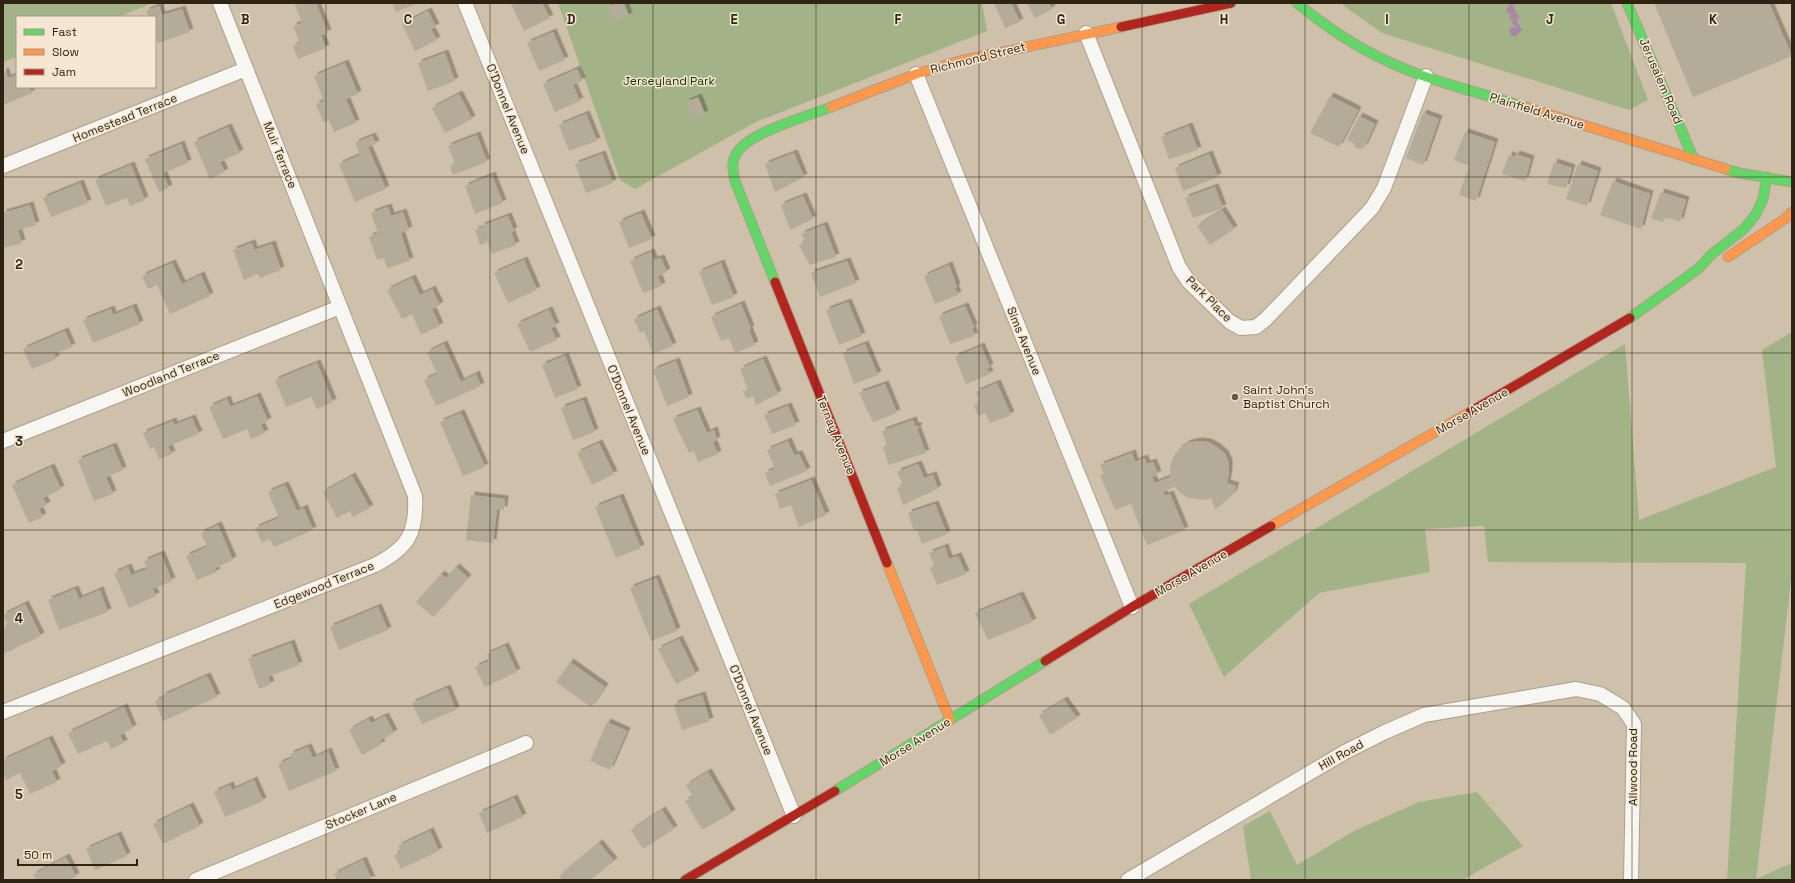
<svg xmlns="http://www.w3.org/2000/svg" width="1795" height="883" font-family="'Space Grotesk',sans-serif">
<defs>
<filter id="shadow"><feDropShadow dx="3.5" dy="-3.5" stdDeviation="0" flood-color="#0004"/></filter>
</defs>
<rect width="100%" height="100%" fill="#cfc0a9"/>
<g fill="#a2b388">
<path d="M3 3H153L118 17H17V57L3 62Z"/>
<path d="M558 3H982L987 31 756 122 635 189 620 180Z"/>
<path d="M1340 3H1611L1648 100 1629 110 1382 33Z"/>
<path d="M1792 332V572L1756 879 1792 863V880H1727L1746 563 1488 562 1484 526 1425 529 1430 572 1319 593 1224 677 1189 604 1625 344 1639 520 1776 467 1762 350Z"/>
<path d="M1477 792 1523 846 1462 880H1251L1243 826 1270 811 1297 865 1354 831 1419 802Z"/>
</g>
<path fill="#ab86ab" d="M1511 4 1514 6 1516 13 1520 17 1515 19 1518 20V24L1522 30 1516 36H1512L1509 31 1511 27 1516 28V26L1512 24 1513 19 1512 20 1509 17 1511 14 1506 12 1508 6Z"/>
<g fill="#b4ac99" filter="url(#shadow)">
<path d="M301 3H316L328 33 321 35 326 48 298 59 293 46 300 43 293 26 302 23 295 5Z"/>
<path d="M392 3H418L396 12Z"/>
<path d="M513 3H542L550 18 524 31 511 4Z"/>
<path d="M617 3H624L629 16 614 23 607 7Z"/>
<path d="M994 3H1011L1020 22 1005 28Z"/>
<path d="M1027 3H1049L1052 9 1035 18Z"/>
<path d="M1654 3H1769L1792 56 1693 97Z"/>
<path d="M159 6 162 15 182 9 190 32 158 43 155 35V17H149L146 11Z"/>
<path d="M428 11 436 27 431 29 437 40 415 51 402 24Z"/>
<path d="M553 32 565 60 539 71 527 43Z"/>
<path d="M445 53 455 81 428 91 418 63Z"/>
<path d="M345 63 358 94 346 99 356 123 334 132 329 120 323 122 316 104 324 101 314 76Z"/>
<path d="M577 69 582 81 573 85 580 101 555 112 543 84Z"/>
<path d="M5 71 8 78 17 75V87H29L32 93 3 105V72Z"/>
<path d="M459 94 472 119 445 133 432 108Z"/>
<path d="M1330 96 1358 110 1339 147 1310 133Z"/>
<path d="M698 97 705 114 692 119 686 102Z"/>
<path d="M1423 113 1439 119 1423 165 1406 158Z"/>
<path d="M586 114 597 141 569 151 559 125Z"/>
<path d="M1359 116 1375 124 1364 148 1362 147 1361 150 1354 147 1355 144 1347 140Z"/>
<path d="M1189 126 1198 150 1169 159 1161 137Z"/>
<path d="M228 127 240 153 220 162 225 172 210 179 194 142Z"/>
<path d="M1465 132 1495 142 1476 201 1459 195 1469 166 1454 160Z"/>
<path d="M477 135 487 162 453 175 450 166 455 164 448 146Z"/>
<path d="M372 136 376 144 368 147 386 189 355 202 339 164 360 155 355 143Z"/>
<path d="M181 144 188 163 163 173 169 188 159 192 145 159Z"/>
<path d="M794 153 804 177 775 192 765 164Z"/>
<path d="M602 154 613 183 586 193 575 164Z"/>
<path d="M1209 154 1218 177 1183 191 1175 168Z"/>
<path d="M1516 154 1531 159 1525 181 1502 174 1509 155 1515 157Z"/>
<path d="M1554 162 1572 168 1566 188 1547 184Z"/>
<path d="M1578 164 1598 171 1587 206 1566 199Z"/>
<path d="M131 165 145 200 130 206 127 198 106 206 95 180Z"/>
<path d="M492 175 503 203 475 214 465 186Z"/>
<path d="M1613 181 1650 194 1641 229 1600 215Z"/>
<path d="M80 183 88 203 51 217 43 198Z"/>
<path d="M1215 187 1223 208 1193 218 1185 198Z"/>
<path d="M1661 192 1686 200 1680 222 1665 217 1663 222 1651 218Z"/>
<path d="M803 196 813 219 790 230 781 205Z"/>
<path d="M30 205 36 225 18 230 22 243 3 248V213Z"/>
<path d="M388 207 391 216 403 212 409 230 401 233 410 261 387 268 384 258 377 260 369 237 378 233 371 213Z"/>
<path d="M1222 210 1234 229 1210 245 1197 226Z"/>
<path d="M641 213 652 239 629 248 619 222Z"/>
<path d="M508 216 514 231 511 232 516 245 492 254 482 230 486 243 480 245 475 230 482 228 481 226Z"/>
<path d="M824 225 836 257 810 265 799 245 806 242 801 234Z"/>
<path d="M252 243 254 250 272 244 281 270 260 278 258 274 244 280 233 250Z"/>
<path d="M651 252 654 260 661 258 667 272 658 276 662 286 643 293 630 261Z"/>
<path d="M524 260 537 290 508 303 494 273Z"/>
<path d="M847 261 856 283 820 297 811 273Z"/>
<path d="M172 263 182 284 201 275 210 296 170 314 157 285 148 289 142 276Z"/>
<path d="M721 263 734 297 712 305 699 272Z"/>
<path d="M949 265 957 287 955 288 958 295 935 304 924 276Z"/>
<path d="M412 278 420 295 432 289 440 305 432 309 440 326 421 335 412 314 402 319 387 290Z"/>
<path d="M848 302 862 336 839 345 826 310Z"/>
<path d="M741 304 751 329 749 330 755 345 735 353 729 338 721 341 711 317Z"/>
<path d="M965 306 974 327 972 329 975 336 950 344 939 316Z"/>
<path d="M133 307 140 324 93 343 83 320 111 309 113 315Z"/>
<path d="M657 309 673 346 653 354 644 331 640 333 634 319Z"/>
<path d="M549 310 556 326 551 328 557 340 530 352 517 324Z"/>
<path d="M65 331 72 347 54 354 56 359 32 369 23 349Z"/>
<path d="M444 344 461 382 476 374 481 386 436 406 424 380 437 374 427 352Z"/>
<path d="M865 344 878 375 854 384 843 353Z"/>
<path d="M981 346 990 367 987 369 990 374 966 384 955 357Z"/>
<path d="M565 356 578 389 555 398 542 365Z"/>
<path d="M763 359 778 394 756 405 753 396 747 399 743 391 748 390 740 369Z"/>
<path d="M676 361 689 397 667 406 653 370Z"/>
<path d="M317 363 333 402 317 409 311 397 286 407 275 380Z"/>
<path d="M997 383 1011 415 990 423 985 413 978 416 974 405 980 403 976 392Z"/>
<path d="M885 384 897 413 873 422 859 393Z"/>
<path d="M257 396 268 421 261 425 265 433 251 439 247 429 223 439 209 407 227 399 230 407Z"/>
<path d="M583 400 595 432 573 440 561 408Z"/>
<path d="M788 406 796 425 772 434 764 415Z"/>
<path d="M697 410 707 433 714 430 717 440 713 442 718 454 698 462 694 451 689 453 673 419Z"/>
<path d="M461 413 485 467 463 476 440 422Z"/>
<path d="M192 418 199 434 168 446 172 454 159 459 154 447 150 449 143 433 173 421 174 425Z"/>
<path d="M913 420 915 426H918L919 428 917 429 926 453 889 465 883 447 887 445 882 431Z"/>
<path d="M788 441 794 455 799 454 807 471 770 486 765 473 775 469 767 450Z"/>
<path d="M1198 441 1208 442 1217 447 1225 454 1229 463V473L1227 483 1236 486 1233 494 1221 505 1215 509 1211 498 1205 500 1188 498 1180 493 1175 487 1163 492 1165 496 1170 494 1185 530 1147 545 1131 504 1115 510 1100 475 1104 474 1100 465 1132 453 1135 462 1144 458 1147 464 1153 462 1158 474 1152 477 1155 483 1170 477V467L1173 457 1179 449 1188 443Z"/>
<path d="M599 443 614 474 592 485 577 453Z"/>
<path d="M113 446 123 470 106 477 113 494 94 501 78 460Z"/>
<path d="M918 464 924 478 933 475 938 489 903 505 897 488 903 485 897 472Z"/>
<path d="M51 467 61 489 43 498 47 505 39 509 43 517 29 523 12 485Z"/>
<path d="M352 476 370 508 353 517 350 511 337 518 323 492Z"/>
<path d="M811 480 826 515 799 527 791 505 780 509 775 494Z"/>
<path d="M285 485 297 511 304 508 313 530 274 547 270 539 262 543 255 528 279 518 268 492Z"/>
<path d="M471 495 505 499 504 510 497 509 493 543 466 540Z"/>
<path d="M620 497 641 548 616 558 595 507Z"/>
<path d="M935 504 947 534 922 544 917 530 914 531 908 513Z"/>
<path d="M218 525 233 560 215 568 217 572 197 580 186 556 207 547 201 533Z"/>
<path d="M945 547 949 559 958 556 966 574 937 585 930 568 934 565 929 553Z"/>
<path d="M161 554 172 581 153 589 156 596 129 608 114 573 128 567 131 575 147 569 144 561Z"/>
<path d="M456 567 468 578 433 617 416 602 441 574 446 578Z"/>
<path d="M656 578 677 631 651 641 630 588Z"/>
<path d="M75 589 79 599 100 590 108 612 59 630 48 600Z"/>
<path d="M1020 595 1033 622 988 640 975 613Z"/>
<path d="M25 604 41 636 3 654V628L8 625 3 615Z"/>
<path d="M378 607 388 630 339 650 330 627Z"/>
<path d="M679 639 696 674 676 684 658 649Z"/>
<path d="M291 643 299 665 268 677 271 684 259 689 248 659Z"/>
<path d="M505 646 517 672 485 687 475 667 489 661 487 654Z"/>
<path d="M570 662 605 687 591 707 556 682Z"/>
<path d="M207 676 217 697 163 721 155 701 163 698 162 696Z"/>
<path d="M447 688 456 710 422 724 412 703Z"/>
<path d="M702 695 710 721 682 730 674 704Z"/>
<path d="M1064 700 1077 718 1050 735 1039 715Z"/>
<path d="M124 707 133 728 120 735 124 743 111 749 107 741 78 754 68 733Z"/>
<path d="M385 716 394 733 380 740 382 744 362 755 349 730 369 719 371 723Z"/>
<path d="M607 722 627 731 610 770 590 761Z"/>
<path d="M49 739 62 766 52 771 57 782 30 794 20 773 6 780 3 774V760Z"/>
<path d="M308 747 313 758 328 751 336 771 289 791 278 764 292 758 290 754Z"/>
<path d="M708 772 732 813 702 830 685 801 693 797 686 785Z"/>
<path d="M254 780 263 801 225 817 214 792 230 785 232 790Z"/>
<path d="M514 798 523 817 487 833 479 813Z"/>
<path d="M190 806 200 826 163 844 153 824Z"/>
<path d="M662 810 674 829 643 849 631 830Z"/>
<path d="M430 831 439 851 401 869 394 855 401 852 398 846Z"/>
<path d="M118 835 127 856 95 870 86 849Z"/>
<path d="M599 843 614 861 590 880H562L559 876Z"/>
<path d="M66 857 76 876 70 880H36L33 875Z"/>
<path d="M363 860 372 880H337L334 874Z"/>
</g>
<g fill="none" stroke-linecap="round" stroke-linejoin="round">
<defs>
<g id="street">
<path d="M465 3 794 816"/>
<path d="M1086 33 1179 267 1189 282 1230 322 1241 328 1256 327 1266 319 1372 208 1384 188 1426 76"/>
<path d="M916 74 1132 607"/>
<path d="M3 166 246 69"/>
<path d="M3 441 340 307"/>
<path d="M3 712 375 565C408 548 417 533 415 496L220 3"/>
<path d="M196 880 526 743"/>
<path d="M1128 880 1345 752 1385 732 1424 715 1576 689 1600 694 1623 708 1634 724 1631 880"/>
</g>
<g id="fast">
<path d="M1297 3C1325 26 1354 46 1387 61 1428 81 1475 91 1518 105"/>
<path d="M1627 3 1694 160"/>
<path d="M1726 169 1739 173 1792 182"/>
<path d="M775 282 735 181C733 172 731 163 736 154 747 133 808 116 831 107"/>
<path d="M1630 318 1698 269 1712 254 1744 229 1756 214 1763 199 1767 177"/>
<path d="M835 791 1045 661"/>
</g>
<g id="slow">
<path d="M1518 105 1726 169"/>
<path d="M831 107 916 74 960 61 1121 27"/>
<path d="M1728 257 1786 218 1792 212"/>
<path d="M1271 526 1470 412"/>
<path d="M887 563 950 720"/>
</g>
<g id="jam">
<path d="M1121 27 1231 3"/>
<path d="M775 282 887 563"/>
<path d="M1470 412 1630 318"/>
<path d="M1045 661 1132 607 1271 526"/>
<path d="M685 880 835 791"/>
</g>
</defs>
<use href="#street" stroke="#ab9f8d" stroke-width="16"/>
<use href="#fast" stroke="#ab9f8d" stroke-width="11"/>
<use href="#slow" stroke="#ab9f8d" stroke-width="11"/>
<use href="#jam" stroke="#ab9f8d" stroke-width="11"/>
<use href="#street" stroke="#f8f6f2" stroke-width="14"/>
<use href="#fast" stroke="#63d668" stroke-width="9"/>
<use href="#slow" stroke="#ff974d" stroke-width="9"/>
<use href="#jam" stroke="#b3261e" stroke-width="9"/>
</g>
<path fill="none" stroke="#2f2413" stroke-width="1" stroke-opacity="0.55" d="M163 3V880M326 3V880M490 3V880M653 3V880M816 3V880M979 3V880M1142 3V880M1305 3V880M1469 3V880M1632 3V880M3 177H1792M3 353H1792M3 530H1792M3 706H1792"/>
<circle fill="#675b48" stroke="#f5e6d1" stroke-width="1.5" cx="1235" cy="397" r="4"/>
<g text-anchor="middle" dominant-baseline="central" stroke-width="3" stroke-linejoin="round" paint-order="stroke">
<g font-size="12" fill="#2f2413" stroke="#f5e6d1">
<text transform="translate(978 58) rotate(-14)">Richmond Street</text>
<text transform="translate(1661 81) rotate(67)">Jerusalem Road</text>
<text transform="translate(508 109) rotate(68)">O'Donnel Avenue</text>
<text transform="translate(1537 111) rotate(17)">Plainfield Avenue</text>
<text transform="translate(125 118) rotate(-22)">Homestead Terrace</text>
<text transform="translate(280 155) rotate(68)">Muir Terrace</text>
<text transform="translate(1209 299) rotate(45)">Park Place</text>
<text transform="translate(1024 341) rotate(68)">Sims Avenue</text>
<text transform="translate(171 374) rotate(-22)">Woodland Terrace</text>
<text transform="translate(629 410) rotate(68)">O'Donnel Avenue</text>
<text transform="translate(1472 411) rotate(-30)">Morse Avenue</text>
<text transform="translate(836 435) rotate(68)">Ternay Avenue</text>
<text transform="translate(1191 573) rotate(-30)">Morse Avenue</text>
<text transform="translate(324 585) rotate(-22)">Edgewood Terrace</text>
<text transform="translate(751 710) rotate(68)">O'Donnel Avenue</text>
<text transform="translate(915 742) rotate(-32)">Morse Avenue</text>
<text transform="translate(1341 755) rotate(-29)">Hill Road</text>
<text transform="translate(1633 767) rotate(-90)">Allwood Road</text>
<text transform="translate(361 811) rotate(-23)">Stocker Lane</text>
</g>
<g font-size="12" fill="#143203" stroke="#f5e6d1">
<text x="669" y="81">Jerseyland Park</text>
</g>
<g font-size="12" fill="#2f2413" stroke="#f5e6d1" text-anchor="start">
<text x="1243" y="390">Saint John's<tspan x="1243" dy="14">Baptist Church</tspan></text>
</g>
</g>
<g font-size="13" text-anchor="middle" font-weight="bold" fill="#2f2413" stroke="#f5e6d1" stroke-width="3" stroke-linejoin="round" paint-order="stroke">
<text x="245" y="24">B</text>
<text x="408" y="24">C</text>
<text x="571" y="24">D</text>
<text x="734" y="24">E</text>
<text x="898" y="24">F</text>
<text x="1061" y="24">G</text>
<text x="1224" y="24">H</text>
<text x="1387" y="24">I</text>
<text x="1550" y="24">J</text>
<text x="1713" y="24">K</text>
<text x="19" y="269">2</text>
<text x="19" y="446">3</text>
<text x="19" y="623">4</text>
<text x="19" y="799">5</text>
</g>
<rect width="1795" height="883" fill="none" stroke="#2f2413" stroke-width="8"/>
<rect x="16" y="16" width="140" height="72" fill="#f5e6d1" stroke="#a69885"/>
<rect x="24" y="29" width="20" height="6" fill="#63d668" stroke="#a69885"/>
<text x="52" y="36" font-size="12" fill="#2f2413">Fast</text>
<rect x="24" y="49" width="20" height="6" fill="#ff974d" stroke="#a69885"/>
<text x="52" y="56" font-size="12" fill="#2f2413">Slow</text>
<rect x="24" y="69" width="20" height="6" fill="#b3261e" stroke="#a69885"/>
<text x="52" y="76" font-size="12" fill="#2f2413">Jam</text>
<path d="M18 859v6h119v-6" fill="none" stroke="#2f2413" stroke-width="2"/>
<text x="24" y="859" font-size="12" fill="#2f2413" stroke="#f5e6d1" stroke-width="3" paint-order="stroke">50 m</text>
</svg>
